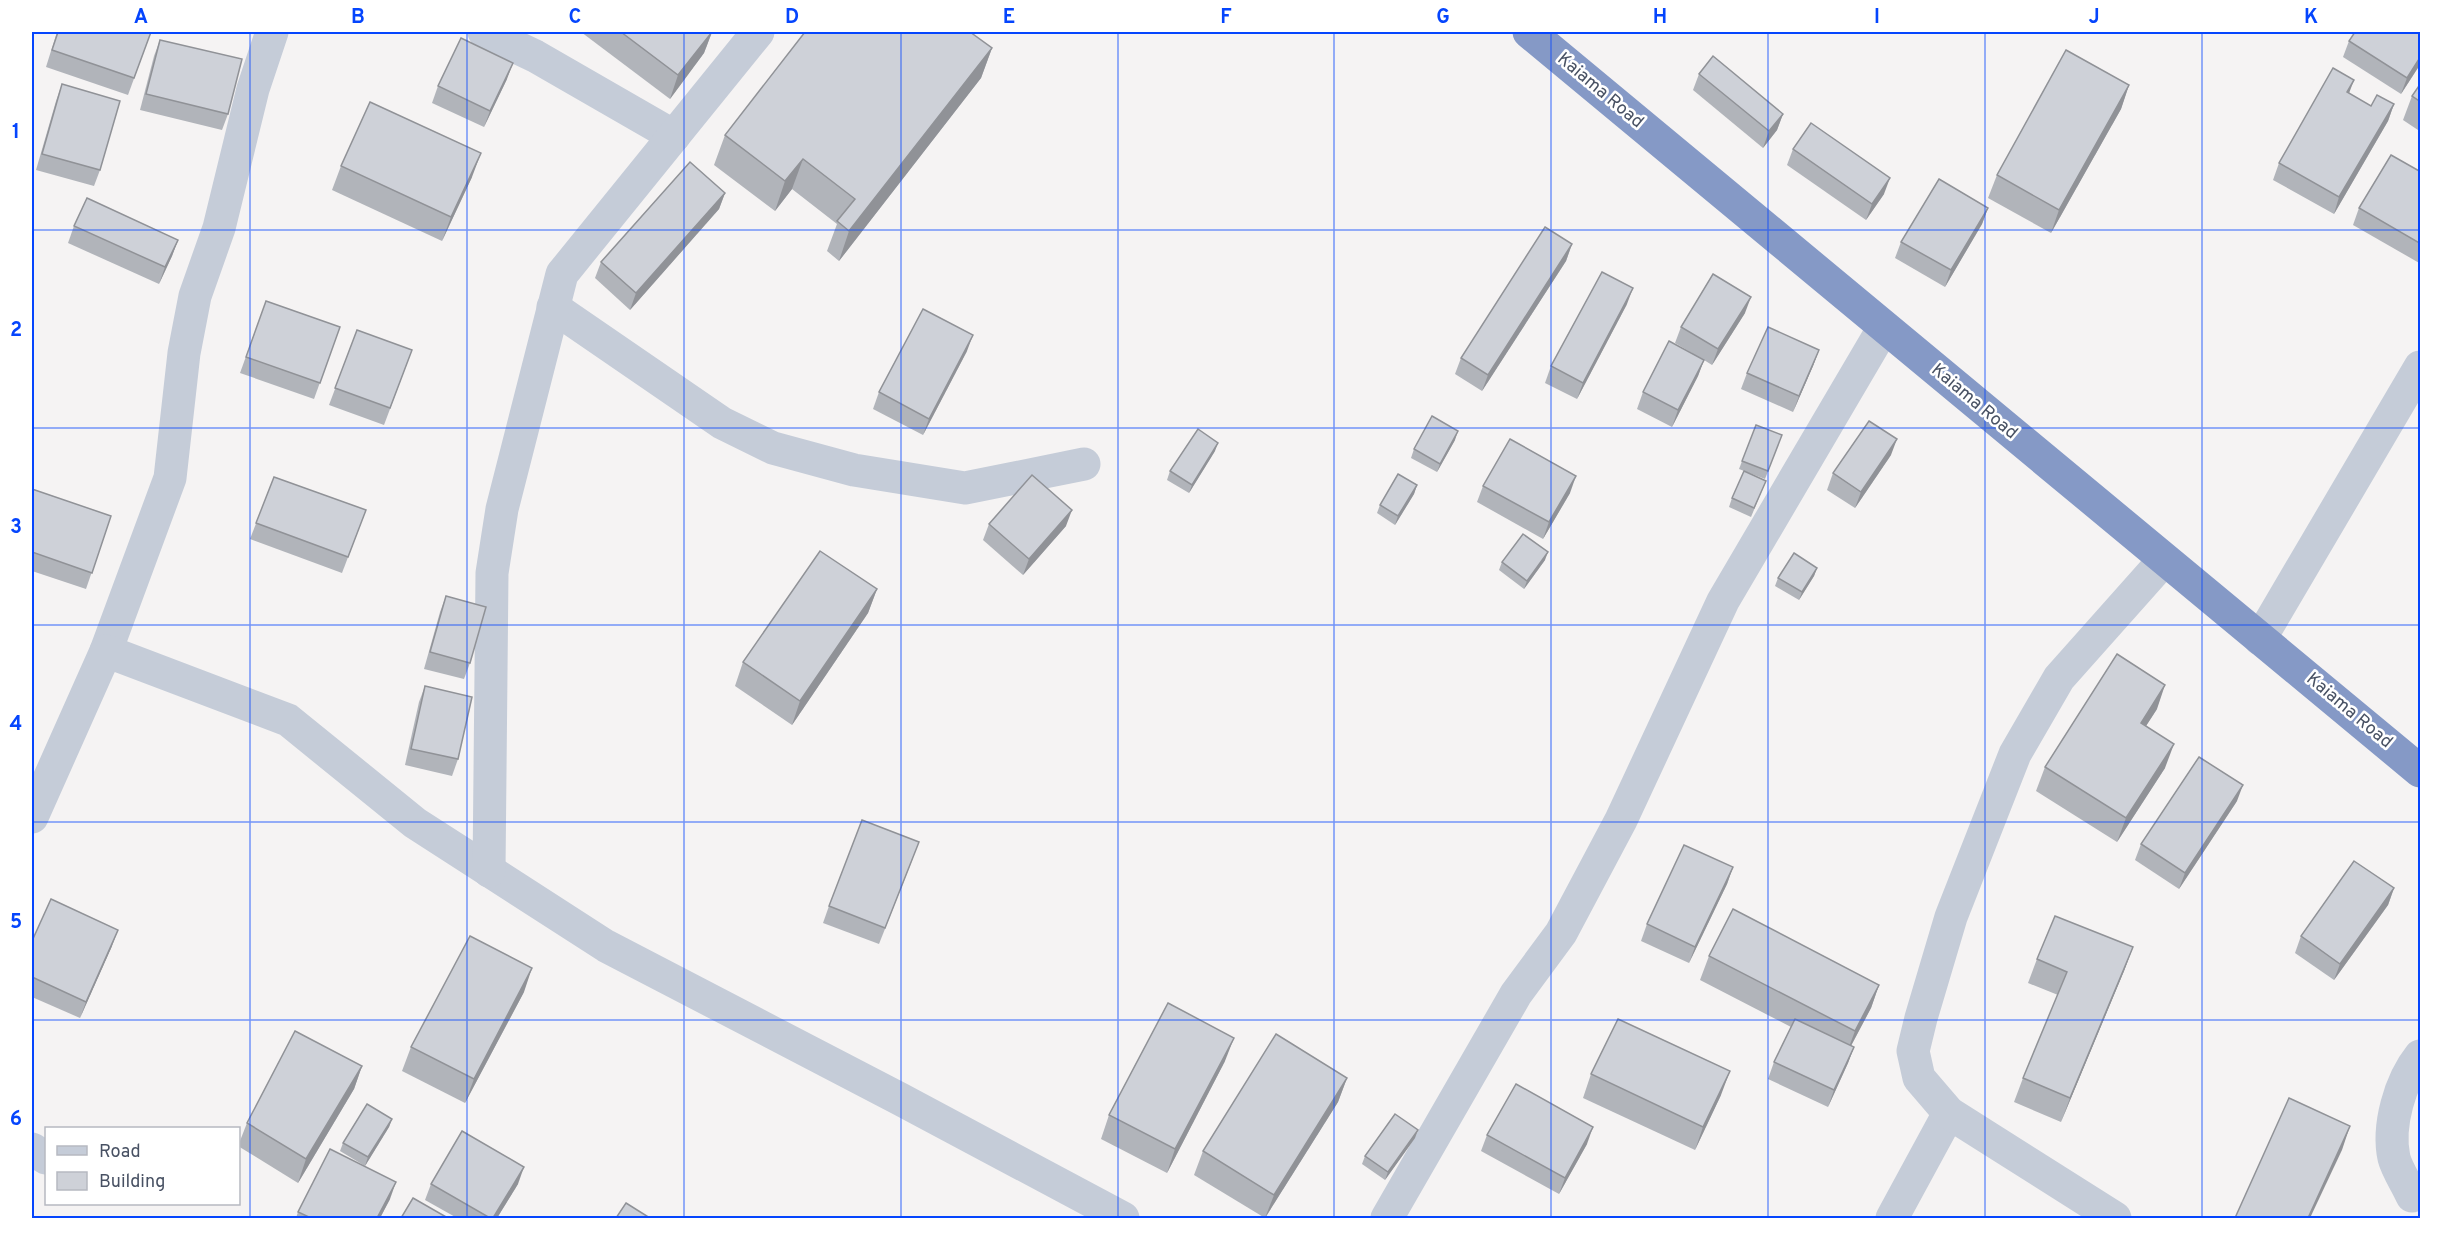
<svg xmlns="http://www.w3.org/2000/svg" width="2452" height="1250" font-family="Overpass,sans-serif">
<rect width="100%" height="100%" fill="#f5f3f3"/>
<g fill="none" stroke-linecap="round" stroke-linejoin="round">
<g stroke="#c5ccd8" stroke-width="33">
<path d="M484 32 535 56 674 136"/>
<path d="M553 307 722 423 773 448 854 470 965 488 1084 464"/>
<path d="M2260 639 2420 367"/>
<path d="M106 651 170 478 184 353 195 296 219 228 253 89 272 32"/>
<path d="M32 817 106 651 288 720 415 823 606 946 900 1099 1123 1218"/>
<path d="M489 871 492 573 502 509 562 274 758 32"/>
<path d="M32 1149 46 1158"/>
<path d="M2412 1196C2407 1184 2397 1170 2394 1158 2387 1126 2400 1081 2420 1056"/>
<path d="M1387 1218 1516 994 1561 933 1621 820 1723 601 1884 327"/>
<path d="M1892 1218 1949 1113"/>
<path d="M2115 1218 1949 1113 1919 1078 1913 1051 1921 1018 1951 917 2015 754 2059 678 2164 560"/>
</g>
<path stroke="#8599c6" stroke-width="33" d="M1529 32 2420 771"/>
</g>
<g fill="#b1b4ba">
<path d="M57 32H151L128 95 46 67Z"/>
<path d="M581 32H712L704 53 670 99Z"/>
<path d="M2421 32V63L2401 94 2343 57 2349 41Z"/>
<path d="M160 40 228 114 222 130 140 110 154 56Z"/>
<path d="M992 48 981 78 839 261 827 251 837 224 792 189 775 211 714 165 725 135Z"/>
<path d="M1699 74 1783 114 1777 130 1763 148 1693 90Z"/>
<path d="M507 79 484 127 432 103 438 86Z"/>
<path d="M2421 83V132L2403 120 2412 96Z"/>
<path d="M62 84 100 170 94 186 36 170 56 101Z"/>
<path d="M2129 85 2121 109 2051 233 1988 198 1997 175Z"/>
<path d="M2349 94 2371 106 2394 104 2388 121 2334 214 2273 180 2279 163Z"/>
<path d="M1793 149 1884 194 1866 220 1787 165Z"/>
<path d="M341 166 472 177 442 241 332 190Z"/>
<path d="M2421 172V264L2353 225 2359 208Z"/>
<path d="M725 193 719 209 630 310 595 278 601 262Z"/>
<path d="M1988 208 1982 224 1945 287 1895 258 1901 242Z"/>
<path d="M74 226 178 240 172 256 159 284 68 243Z"/>
<path d="M1572 244 1566 261 1482 391 1455 374 1461 358Z"/>
<path d="M266 301 340 327 314 399 240 373Z"/>
<path d="M1627 304 1577 399 1545 383 1551 366Z"/>
<path d="M1745 313 1712 365 1704 360 1698 376 1672 427 1637 409 1643 392 1692 353 1675 343 1681 327Z"/>
<path d="M357 330 412 350 384 425 329 405Z"/>
<path d="M1819 350 1813 366 1793 412 1741 389 1747 373Z"/>
<path d="M967 351 923 435 873 409 879 392Z"/>
<path d="M1756 425 1782 435 1765 479 1739 469Z"/>
<path d="M1455 440 1437 472 1411 458 1414 449Z"/>
<path d="M1215 451 1189 493 1167 480 1170 471Z"/>
<path d="M1891 455 1855 508 1827 490 1833 473Z"/>
<path d="M274 477 366 510 342 573 250 539Z"/>
<path d="M1766 481 1751 517 1729 507 1732 498Z"/>
<path d="M1417 485 1414 494 1395 525 1377 513 1380 505Z"/>
<path d="M1483 486 1570 493 1543 539 1477 502Z"/>
<path d="M32 489 111 516 86 589 32 571Z"/>
<path d="M989 524 1066 526 1023 575 983 540Z"/>
<path d="M1545 560 1524 589 1499 570 1502 562Z"/>
<path d="M1817 568 1814 576 1799 600 1775 586 1778 578Z"/>
<path d="M877 589 868 613 792 725 735 686 743 662Z"/>
<path d="M446 596 470 663 464 679 424 669 440 612Z"/>
<path d="M425 686 458 759 452 776 405 765 419 702Z"/>
<path d="M2157 709 2146 726 2165 768 2117 842 2036 791 2045 767Z"/>
<path d="M2237 801 2179 889 2135 860 2141 844Z"/>
<path d="M913 858 879 944 823 923 829 906Z"/>
<path d="M1733 867 1727 884 1689 963 1641 941 1647 924Z"/>
<path d="M2394 888 2388 905 2334 980 2295 953 2301 936Z"/>
<path d="M32 941 112 946 80 1018 32 997Z"/>
<path d="M2133 947 2124 971 2061 1122 2014 1102 2023 1078 2058 995 2028 983 2037 959Z"/>
<path d="M1709 956 1879 985 1871 1008 1851 1046 1854 1047 1848 1063 1828 1107 1768 1079 1774 1062 1791 1027 1700 980Z"/>
<path d="M524 992 465 1103 402 1071 411 1047Z"/>
<path d="M1225 1061 1167 1173 1101 1139 1109 1115Z"/>
<path d="M362 1066 354 1089 298 1183 238 1146 247 1123Z"/>
<path d="M1591 1074 1721 1095 1695 1150 1583 1098Z"/>
<path d="M1347 1078 1338 1102 1265 1218 1194 1175 1203 1151Z"/>
<path d="M392 1119 389 1127 365 1166 340 1151 343 1143Z"/>
<path d="M1487 1135 1587 1144 1559 1194 1481 1151Z"/>
<path d="M1415 1138 1385 1180 1362 1164 1365 1156Z"/>
<path d="M431 1184H518L497 1218H457L425 1200Z"/>
<path d="M390 1199 380 1218H296L298 1212Z"/>
</g>
<g fill="#909297">
<path d="M712 32 704 53 670 99 678 75Z"/>
<path d="M992 48 981 78 839 261 849 231Z"/>
<path d="M2421 56V63L2401 94 2407 78Z"/>
<path d="M513 63 507 79 484 127 490 111Z"/>
<path d="M2354 80 2348 96 2347 92Z"/>
<path d="M2129 85 2121 109 2051 233 2059 210Z"/>
<path d="M2394 104 2388 121 2334 214 2339 197Z"/>
<path d="M1783 114 1777 130 1763 148 1769 131Z"/>
<path d="M481 153 472 177 442 241 451 217Z"/>
<path d="M803 159 792 189 775 211 785 181Z"/>
<path d="M1890 178 1884 194 1866 220 1872 204Z"/>
<path d="M725 193 719 209 630 310 636 293Z"/>
<path d="M1988 208 1982 224 1945 287 1951 270Z"/>
<path d="M178 240 172 256 159 284 165 267Z"/>
<path d="M1572 244 1566 261 1482 391 1488 375Z"/>
<path d="M1633 288 1627 304 1577 399 1583 383Z"/>
<path d="M1751 297 1745 313 1712 365 1718 349Z"/>
<path d="M973 335 967 351 923 435 929 419Z"/>
<path d="M1819 350 1813 366 1793 412 1799 396Z"/>
<path d="M1704 360 1698 376 1672 427 1678 410Z"/>
<path d="M1458 431 1455 440 1437 472 1440 464Z"/>
<path d="M1897 439 1891 455 1855 508 1861 492Z"/>
<path d="M1218 443 1215 451 1189 493 1192 485Z"/>
<path d="M1576 476 1570 493 1543 539 1549 522Z"/>
<path d="M1417 485 1414 494 1395 525 1398 516Z"/>
<path d="M1072 510 1066 526 1023 575 1029 559Z"/>
<path d="M1548 552 1545 560 1524 589 1527 581Z"/>
<path d="M1817 568 1814 576 1799 600 1802 592Z"/>
<path d="M877 589 868 613 792 725 800 701Z"/>
<path d="M2165 685 2157 709 2133 746 2141 723Z"/>
<path d="M2174 744 2165 768 2117 842 2126 818Z"/>
<path d="M2243 785 2237 801 2179 889 2185 873Z"/>
<path d="M1733 867 1727 884 1689 963 1695 947Z"/>
<path d="M2394 888 2388 905 2334 980 2340 964Z"/>
<path d="M118 930 112 946 80 1018 86 1002Z"/>
<path d="M2133 947 2124 971 2061 1122 2070 1098Z"/>
<path d="M532 968 524 992 465 1103 474 1079Z"/>
<path d="M1879 985 1871 1008 1846 1055 1855 1031Z"/>
<path d="M1234 1038 1225 1061 1167 1173 1175 1149Z"/>
<path d="M1854 1047 1848 1063 1828 1107 1834 1090Z"/>
<path d="M362 1066 354 1089 298 1183 306 1159Z"/>
<path d="M1730 1071 1721 1095 1695 1150 1703 1127Z"/>
<path d="M1347 1078 1338 1102 1265 1218 1274 1195Z"/>
<path d="M392 1119 389 1127 365 1166 368 1157Z"/>
<path d="M2350 1126 2342 1150 2310 1218H2308Z"/>
<path d="M1593 1127 1587 1144 1559 1194 1565 1178Z"/>
<path d="M1418 1130 1415 1138 1385 1180 1388 1172Z"/>
<path d="M524 1167 518 1184 497 1218H493Z"/>
<path d="M396 1182 390 1199 380 1218H377Z"/>
</g>
<g fill="#ced1d8" stroke="#909297" stroke-width="1.5">
<path d="M58 32H151L134 78 52 50Z"/>
<path d="M621 32H712L678 75Z"/>
<path d="M805 32H970L992 48 849 231 837 221 855 199 803 159 785 181 725 135Z"/>
<path d="M2355 32H2421V56L2407 78 2349 41Z"/>
<path d="M461 38 513 63 490 111 438 86Z"/>
<path d="M160 40 242 59 228 114 146 94Z"/>
<path d="M2066 50 2129 85 2059 210 1997 175Z"/>
<path d="M1713 56 1783 114 1769 131 1699 74Z"/>
<path d="M2333 68 2354 80 2347 92 2371 106 2377 95 2394 104 2339 197 2279 163Z"/>
<path d="M2421 83V102L2412 96Z"/>
<path d="M62 84 120 101 100 170 42 154Z"/>
<path d="M370 102 481 153 451 217 341 166Z"/>
<path d="M1811 123 1890 178 1872 204 1793 149Z"/>
<path d="M2391 155 2421 172V244L2359 208Z"/>
<path d="M690 162 725 193 636 293 601 262Z"/>
<path d="M1939 179 1988 208 1951 270 1901 242Z"/>
<path d="M87 198 178 240 165 267 74 226Z"/>
<path d="M1545 227 1572 244 1488 375 1461 358Z"/>
<path d="M1602 272 1633 288 1583 383 1551 366Z"/>
<path d="M1713 274 1751 297 1718 349 1681 327Z"/>
<path d="M266 301 340 327 320 383 246 357Z"/>
<path d="M923 309 973 335 929 419 879 392Z"/>
<path d="M1768 327 1819 350 1799 396 1747 373Z"/>
<path d="M357 330 412 350 390 408 335 388Z"/>
<path d="M1669 341 1704 360 1678 410 1643 392Z"/>
<path d="M1432 416 1458 431 1440 464 1414 449Z"/>
<path d="M1869 421 1897 439 1861 492 1833 473Z"/>
<path d="M1756 425 1782 435 1768 471 1742 461Z"/>
<path d="M1198 429 1218 443 1192 485 1170 471Z"/>
<path d="M1510 439 1576 476 1549 522 1483 486Z"/>
<path d="M1744 471 1766 481 1754 508 1732 498Z"/>
<path d="M1398 474 1417 485 1398 516 1380 505Z"/>
<path d="M1032 475 1072 510 1029 559 989 524Z"/>
<path d="M274 477 366 510 348 557 256 523Z"/>
<path d="M32 489 111 516 92 573 32 552Z"/>
<path d="M1523 534 1548 552 1527 581 1502 562Z"/>
<path d="M820 551 877 589 800 701 743 662Z"/>
<path d="M1794 553 1817 568 1802 592 1778 578Z"/>
<path d="M446 596 486 607 470 663 430 652Z"/>
<path d="M2117 654 2165 685 2141 723 2174 744 2126 818 2045 767Z"/>
<path d="M425 686 472 697 458 759 411 749Z"/>
<path d="M2199 757 2243 785 2185 873 2141 844Z"/>
<path d="M862 820 919 842 885 928 829 906Z"/>
<path d="M1684 845 1733 867 1695 947 1647 924Z"/>
<path d="M2354 861 2394 888 2340 964 2301 936Z"/>
<path d="M51 899 118 930 86 1002 32 977V941Z"/>
<path d="M1733 909 1879 985 1855 1031 1709 956Z"/>
<path d="M2055 916 2133 947 2070 1098 2023 1078 2067 972 2037 959Z"/>
<path d="M470 936 532 968 474 1079 411 1047Z"/>
<path d="M1168 1003 1234 1038 1175 1149 1109 1115Z"/>
<path d="M1618 1019 1730 1071 1703 1127 1591 1074Z"/>
<path d="M1795 1019 1854 1047 1834 1090 1774 1062Z"/>
<path d="M295 1031 362 1066 306 1159 247 1123Z"/>
<path d="M1276 1034 1347 1078 1274 1195 1203 1151Z"/>
<path d="M1516 1084 1593 1127 1565 1178 1487 1135Z"/>
<path d="M2289 1098 2350 1126 2308 1218H2235Z"/>
<path d="M367 1104 392 1119 368 1157 343 1143Z"/>
<path d="M1395 1114 1418 1130 1388 1172 1365 1156Z"/>
<path d="M462 1131 524 1167 493 1218H490L431 1184Z"/>
<path d="M330 1149 396 1182 377 1218H311L298 1212Z"/>
<path d="M413 1198 448 1218H401Z"/>
<path d="M626 1203 650 1218H616Z"/>
</g>
<path fill="none" stroke="#0545fd" stroke-width="1.5" stroke-opacity="0.55" d="M250 32V1218M467 32V1218M684 32V1218M901 32V1218M1118 32V1218M1334 32V1218M1551 32V1218M1768 32V1218M1985 32V1218M2202 32V1218M32 230H2420M32 428H2420M32 625H2420M32 822H2420M32 1020H2420"/>
<g text-anchor="middle" dominant-baseline="central" stroke-width="5" stroke-linejoin="round" paint-order="stroke">
<g font-size="18" fill="#485163" stroke="#fff">
<text transform="translate(1600 91) rotate(40)">Kaiama Road</text>
<text transform="translate(1974 402) rotate(40)">Kaiama Road</text>
<text transform="translate(2349 711) rotate(40)">Kaiama Road</text>
</g>
</g>
<rect width="2452" height="1250" fill="none" stroke="#ffffff" stroke-width="66"/>
<rect x="45" y="1127" width="195" height="78" fill="#ffffff" stroke="#b6b9c1" stroke-width="1.5"/>
<rect x="57" y="1146" width="30" height="9" fill="#c5ccd8" stroke="#b6b9c1" stroke-width="1.5"/>
<text x="99" y="1157" font-size="18" fill="#485163">Road</text>
<rect x="57" y="1172" width="30" height="18" fill="#ced1d8" stroke="#b6b9c1" stroke-width="1.5"/>
<text x="99" y="1187" font-size="18" fill="#485163">Building</text>
<rect x="33" y="33" width="2386" height="1184" fill="none" stroke="#0545fd" stroke-width="2"/>
<g font-size="20" text-anchor="middle" font-weight="bold" fill="#0545fd">
<text x="141" y="23">A</text>
<text x="358" y="23">B</text>
<text x="575" y="23">C</text>
<text x="792" y="23">D</text>
<text x="1009" y="23">E</text>
<text x="1226" y="23">F</text>
<text x="1443" y="23">G</text>
<text x="1660" y="23">H</text>
<text x="1877" y="23">I</text>
<text x="2094" y="23">J</text>
<text x="2311" y="23">K</text>
<text x="16" y="138">1</text>
<text x="16" y="336">2</text>
<text x="16" y="533">3</text>
<text x="16" y="730">4</text>
<text x="16" y="928">5</text>
<text x="16" y="1125">6</text>
</g>
</svg>
